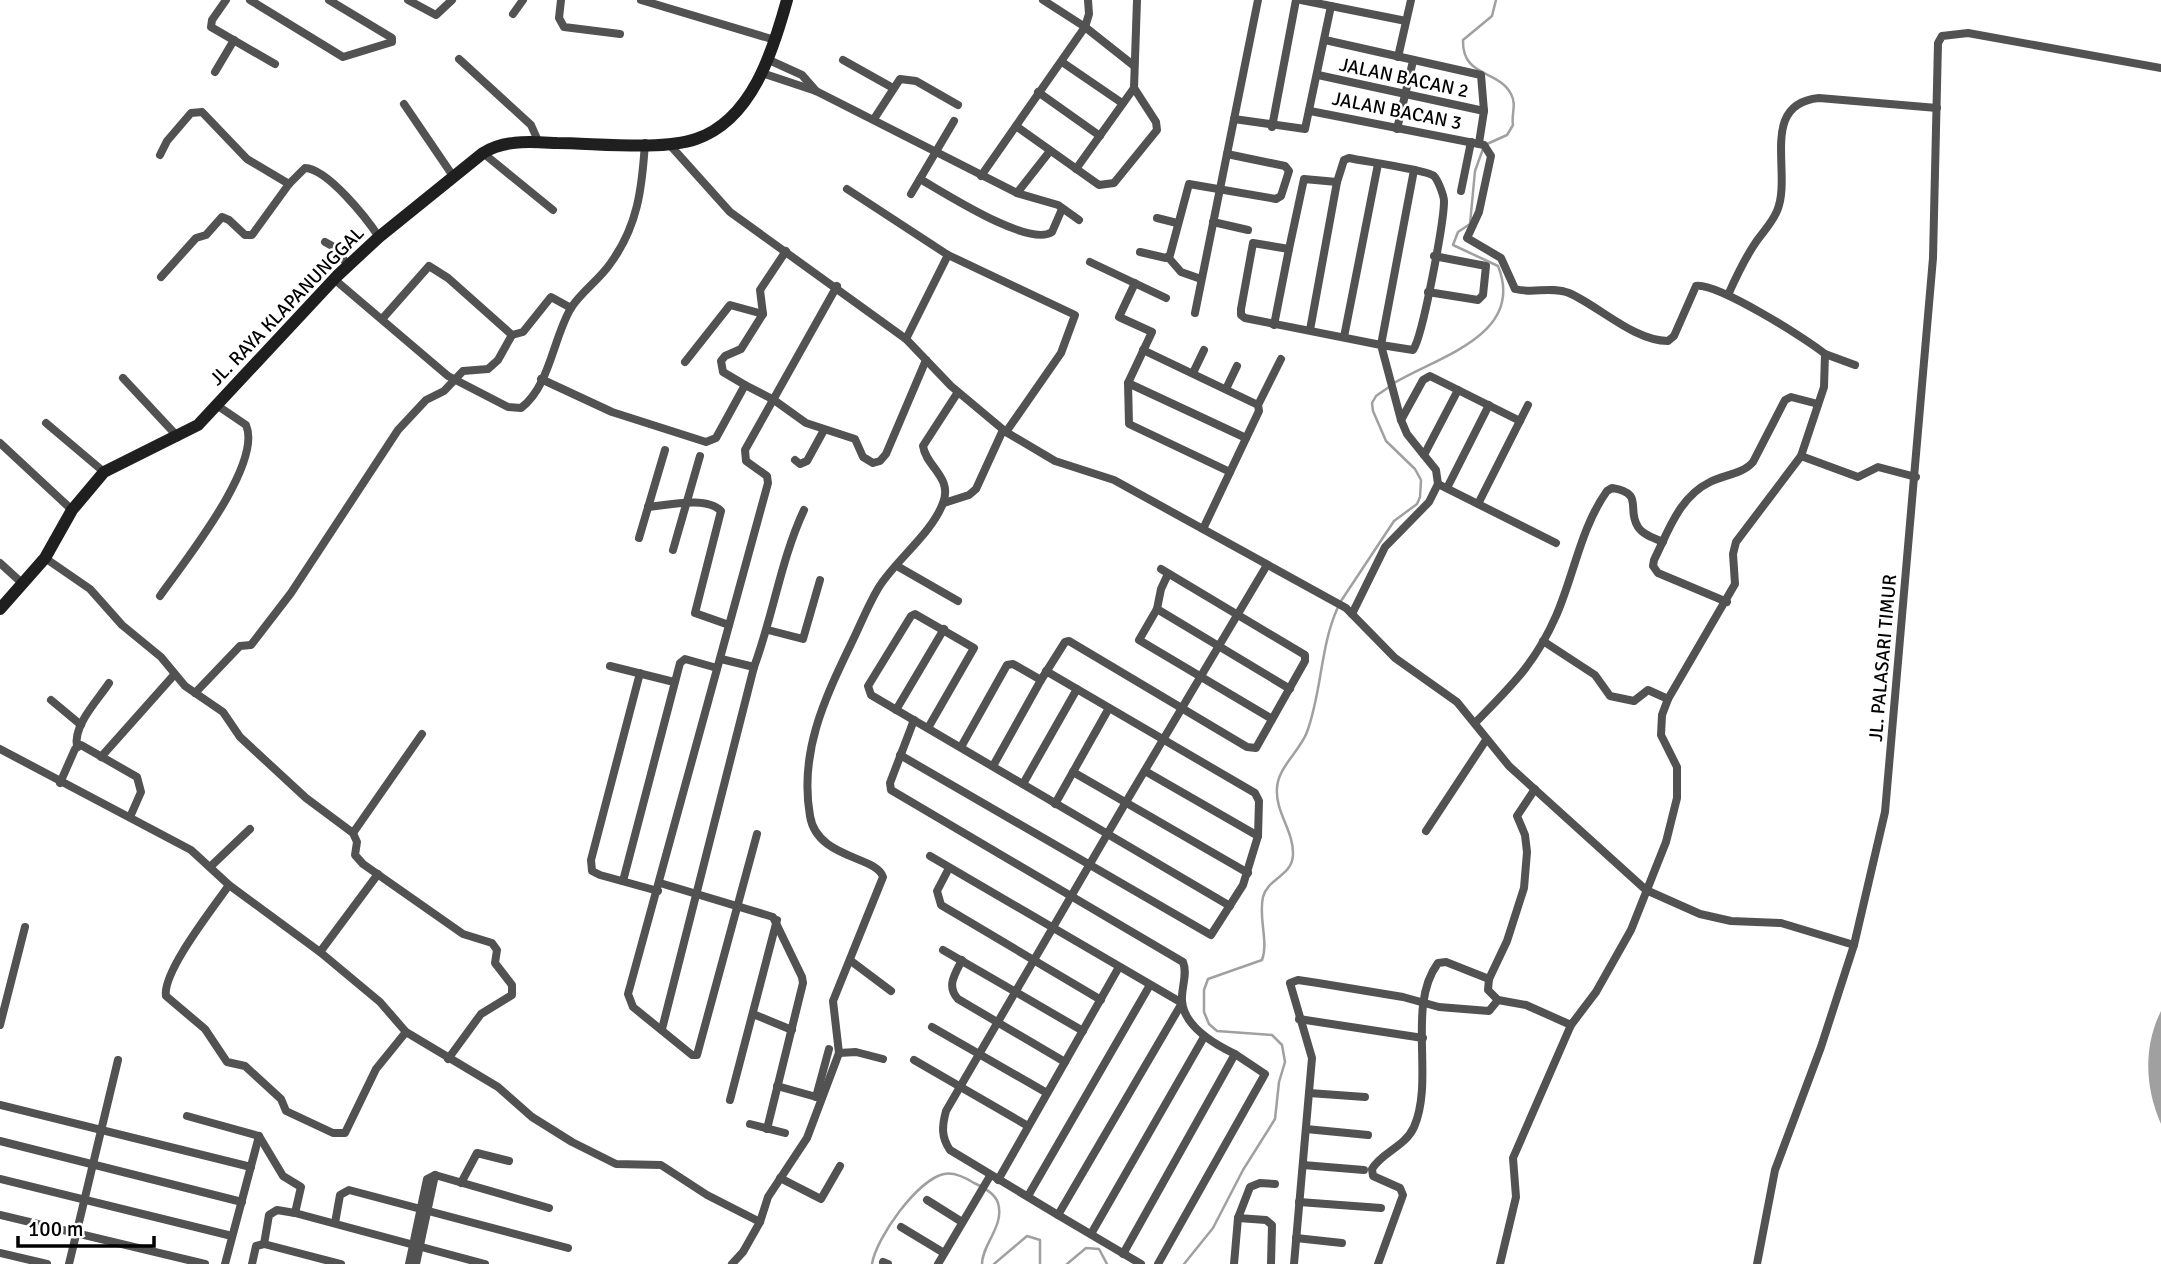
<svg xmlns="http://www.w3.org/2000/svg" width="2161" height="1264" font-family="Signika,sans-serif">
<rect width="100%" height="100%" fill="#fff"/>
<path fill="#a0a0a0" d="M2161 1011V1124C2145 1088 2143 1047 2161 1011Z"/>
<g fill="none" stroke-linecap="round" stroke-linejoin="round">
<g stroke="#a0a0a0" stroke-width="2.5">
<path d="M1487 144 1507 135 1513 125C1511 114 1517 105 1511 94 1498 69 1462 78 1463 40L1492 16 1496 0"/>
<path d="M1394 383C1437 357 1526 335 1498 266L1453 245 1458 232 1470 224 1475 171 1483 149"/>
<path d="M1341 601 1394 521 1417 504 1420 497 1421 480 1415 469 1386 441 1373 411 1372 403 1376 396 1389 387"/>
<path d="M872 1264C876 1238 917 1180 944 1174 953 1172 966 1178 974 1183 983 1187 995 1193 998 1203 1005 1226 982 1244 982 1264"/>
<path d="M994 1264 1027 1236 1040 1240V1264"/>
<path d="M1067 1264 1086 1248 1099 1249 1107 1264"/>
<path d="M1184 1264 1213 1228 1243 1170 1275 1119 1279 1082 1285 1062 1282 1045 1272 1035 1217 1031 1209 1024 1204 1012V990L1208 979 1262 960C1269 942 1258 918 1263 897 1268 878 1292 876 1293 855 1294 831 1275 812 1277 788 1278 767 1300 751 1307 732 1322 692 1320 646 1338 607"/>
</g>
<g stroke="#525252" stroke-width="8">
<path d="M226 0 212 20 211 27 275 64"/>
<path d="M250 0 343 57 392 42V38L329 0"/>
<path d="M408 0 436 15 452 0"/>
<path d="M561 0 559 18 564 27 620 34"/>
<path d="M641 0 775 40"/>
<path d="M1043 0 1085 27 1133 65"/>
<path d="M1301 0 1406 21"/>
<path d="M513 14 523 0"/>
<path d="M1325 40 1481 75 1484 111 1479 143"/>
<path d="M1398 57 1411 0"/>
<path d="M459 59 531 125 539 143"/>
<path d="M769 60 802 75 816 91"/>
<path d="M843 60 893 88"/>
<path d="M1062 62 1122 103"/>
<path d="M215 72 234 40"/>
<path d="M762 73 816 91 1017 193 1058 205 1079 220"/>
<path d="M1318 75 1484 111"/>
<path d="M1038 92 1100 136"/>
<path d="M404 104 453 176"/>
<path d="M1310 111 1484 145 1491 156 1479 212 1467 238 1501 258 1515 289C1533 294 1551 286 1569 293 1599 306 1634 341 1668 341L1674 336 1696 286C1716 282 1807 339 1825 354L1824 387 1801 456 1736 542 1733 554 1735 584 1668 699 1662 715 1661 735 1677 767V798L1666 842 1631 930 1596 992 1571 1025 1513 1158 1516 1197 1500 1264"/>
<path d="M874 119 900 79 916 81 958 105"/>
<path d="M1234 119 1305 129 1331 6"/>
<path d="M1016 126 1099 185 1114 183 1157 130 1156 122 1134 88 1137 0"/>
<path d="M1272 127 1296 0"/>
<path d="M1397 129 1413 61"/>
<path d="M669 144 730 212 906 339 951 386 1006 432 1055 461 1114 480 1346 608 1395 658 1457 702 1509 766 1646 890 1700 914 1731 921 1781 923 1854 945"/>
<path d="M483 153 553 210"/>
<path d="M160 155 167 141 191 113 202 112 247 159 289 184 305 168C328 169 367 219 379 237"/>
<path d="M1076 169 1134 88"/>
<path d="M981 176 1085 27 1089 14 1088 0"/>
<path d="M920 179C943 192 1029 248 1052 232L1062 209"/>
<path d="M847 189 948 255 1075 315 1061 353 1006 432"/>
<path d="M1461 191 1471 142"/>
<path d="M1017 193 1050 151"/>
<path d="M911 194 954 121"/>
<path d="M1157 218 1177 223"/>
<path d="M1213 222 1248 230"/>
<path d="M325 242 334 247 348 265"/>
<path d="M1140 252 1166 258 1170 255 1189 184 1276 199 1281 196 1289 171 1285 166 1227 154"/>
<path d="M1168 257 1181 272 1201 279"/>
<path d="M1090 262 1166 298"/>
<path d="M161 277 196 238 206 235 222 217 229 220 245 235H252L289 184"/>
<path d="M334 279 448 376 508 407 521 408C550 386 553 338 571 308 581 292 599 280 610 264 638 226 642 188 645 143"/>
<path d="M1135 283 1119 317 1152 332 1128 383 1129 424 1230 472"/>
<path d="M1428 292 1478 300 1483 295 1486 266 1434 256"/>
<path d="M1728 295C1736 277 1745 258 1756 242 1763 232 1772 223 1777 211 1793 174 1758 104 1819 98L1937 108"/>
<path d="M1195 313 1258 0"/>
<path d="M383 318 429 266 448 278 512 335 523 332 551 297 571 308"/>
<path d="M1274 325 1289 249"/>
<path d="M1310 330 1337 182"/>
<path d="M1344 337 1378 164"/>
<path d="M906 339 948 255"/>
<path d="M1143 350 1258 405 1259 411 1203 529"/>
<path d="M1825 354 1855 365"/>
<path d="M685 362 730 305 763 314"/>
<path d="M1193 373 1204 350"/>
<path d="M123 378 178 437"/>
<path d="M541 379 612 412 706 442 716 438 745 385 774 400 806 423 855 439 863 457 873 463 880 461 886 454 926 360"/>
<path d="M1128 383 1246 438"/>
<path d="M745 385 723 372 721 361 725 356 741 349 763 314 760 290 786 251"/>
<path d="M1226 389 1237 366"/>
<path d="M1258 405 1281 359"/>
<path d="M1401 420 1423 380 1430 376 1520 421"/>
<path d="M46 423 104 472"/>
<path d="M0 443 72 510"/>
<path d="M1424 455 1458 390"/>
<path d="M1801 456 1858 477 1878 467 1916 477"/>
<path d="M795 460 800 464 807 461 824 430"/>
<path d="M1438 484 1556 543"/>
<path d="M1447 488 1489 405"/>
<path d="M944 503 969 495 976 489 1003 430"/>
<path d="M1478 504 1528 405"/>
<path d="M648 507C668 505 707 496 721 511L695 613 729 625"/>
<path d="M639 538 665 450"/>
<path d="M673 550 700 456"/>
<path d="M45 558 90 589 122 625 161 657 185 686 223 712 240 737 306 798 353 833 357 842 355 855 363 864 463 934 492 943 497 950 495 963 512 985V995L481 1014 448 1059"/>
<path d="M0 563 23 584"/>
<path d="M897 566 958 601"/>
<path d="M1168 574 1161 589 1157 609 1139 640 1272 719"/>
<path d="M160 596C184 562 263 464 246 425L218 406"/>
<path d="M1727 602 1658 573 1653 566 1654 560C1668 532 1679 497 1710 482 1723 475 1743 474 1753 462L1785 400 1791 397 1818 404"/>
<path d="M1157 609 1290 689"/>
<path d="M1352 614 1385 547 1429 502 1438 484 1436 470 1407 434 1401 420 1381 345 1245 318 1241 315V309L1253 243 1289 249 1304 179 1337 182 1344 160 1349 158C1362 161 1427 170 1434 176 1438 180 1444 196 1444 201 1444 221 1423 336 1413 350L1381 345 1414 170"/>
<path d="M768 630 803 639 820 580"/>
<path d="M1543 641 1595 675 1610 696 1634 701 1648 690 1668 699"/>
<path d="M721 659 754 667"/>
<path d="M610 666 674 682"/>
<path d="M1046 671 1255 793 1259 801 1258 836"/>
<path d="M640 673 591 860 592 871 600 875 658 891"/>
<path d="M195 693 240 646 251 645 291 593 398 430 426 400 444 391 463 371 488 369 498 360 512 335"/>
<path d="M51 700 81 725"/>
<path d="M896 710 944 629"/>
<path d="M914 720 890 783 891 790 1183 962C1188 974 1181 988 1182 1001 1184 1027 1214 1044 1235 1054L1123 1254"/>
<path d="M1475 723C1511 686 1535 664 1556 616 1574 575 1581 527 1607 491L1612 488C1645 493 1626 509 1638 527 1643 535 1654 538 1663 542"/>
<path d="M928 728 974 648 915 614 911 616 868 686 871 695 1230 906"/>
<path d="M77 746C73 725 98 700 109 683"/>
<path d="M961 747 1007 665 1013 664 1041 680 1065 642 1069 641 1247 747 1256 748 1305 661V655L1161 569"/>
<path d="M0 749 191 850 229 885 320 952 380 1002 406 1032 498 1087 532 1117 572 1142 616 1164 661 1165 707 1195 760 1222 768 1197 807 1138 839 1053 833 1001 883 877C877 856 817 859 810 816 799 753 824 700 851 644 860 626 868 605 879 587 896 560 932 533 943 503 953 477 926 467 923 446L958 392"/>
<path d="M900 755 1211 935 1243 885 1258 836 1145 771"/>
<path d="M101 757 174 675"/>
<path d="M993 766 1041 680"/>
<path d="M1073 772 1248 873"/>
<path d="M60 783 75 749 81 745 137 777 141 792 130 817"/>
<path d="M1023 784 1077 689"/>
<path d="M1535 789 1517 816 1525 835 1527 852 1524 888 1507 941 1489 979 1488 990 1498 1000 1526 1005 1571 1025"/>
<path d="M1055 804 1109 708"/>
<path d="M1426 831 1486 740"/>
<path d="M353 833 422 734"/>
<path d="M757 834 697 1055H692L633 1007 628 994 768 483 767 476 746 461 745 450 837 286"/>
<path d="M930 856 1182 1003 1058 1215 950 1150C941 1137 942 1126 946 1111L1126 802 1267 565"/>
<path d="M210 867 250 829"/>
<path d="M949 868 937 891 941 905 1101 1000"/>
<path d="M623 881 680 663 685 659 717 668"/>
<path d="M660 883 773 917 802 977 803 983 767 1129"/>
<path d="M229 885C214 907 162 972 166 996L205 1029 227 1062 245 1066 281 1099 286 1111 333 1133H345L376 1069 406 1032"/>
<path d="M943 950 1083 1031"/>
<path d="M320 952 378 874"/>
<path d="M962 960C955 974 946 986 958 999L1065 1062"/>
<path d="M851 961 891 991"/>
<path d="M753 1014 792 1030"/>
<path d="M1299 1019 1423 1038"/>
<path d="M0 1025 25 927"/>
<path d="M932 1027 1047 1093"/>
<path d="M662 1029 754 667C773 616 781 559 804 510"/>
<path d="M839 1053 856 1052 883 1059"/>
<path d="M914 1060 1028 1126"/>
<path d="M777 1086 820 1098"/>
<path d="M1309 1093 1365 1097"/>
<path d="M816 1097 829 1049"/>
<path d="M730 1100 777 920"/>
<path d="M0 1105 251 1167"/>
<path d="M187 1116 259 1136 225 1264"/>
<path d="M750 1124 785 1133"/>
<path d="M1306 1129 1368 1135"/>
<path d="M259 1136 283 1176 301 1187 295 1213"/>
<path d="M0 1141 242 1202"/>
<path d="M1303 1165 1364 1170"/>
<path d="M435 1175 549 1208"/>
<path d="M780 1178 821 1199 840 1166"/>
<path d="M0 1179 232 1236"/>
<path d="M998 1180 1119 967"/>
<path d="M461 1183 477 1153 509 1161"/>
<path d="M1028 1196 1150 985"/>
<path d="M927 1200 962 1222"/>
<path d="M1299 1202 1381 1208"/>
<path d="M0 1215 205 1264"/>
<path d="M1058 1215 1141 1264"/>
<path d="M1238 1218 1266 1220 1272 1225 1271 1264"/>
<path d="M335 1223 340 1195 349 1190 568 1248"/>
<path d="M901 1227 944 1253"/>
<path d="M1091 1234 1204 1037"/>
<path d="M1296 1238 1342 1243"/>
<path d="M0 1253 47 1264"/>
<path d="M883 1262 888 1264"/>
<path d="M69 1264 118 1060"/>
<path d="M252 1264 256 1246 264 1244"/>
<path d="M341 1264 264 1244 269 1215 277 1210 295 1213 485 1264"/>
<path d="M409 1264 427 1179 435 1175 416 1264"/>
<path d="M732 1264 743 1252 760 1222"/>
<path d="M938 1264 990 1176"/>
<path d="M1158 1264 1265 1074 1235 1054"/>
<path d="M1234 1264 1238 1218 1250 1187 1260 1183 1275 1184"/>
<path d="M1294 1264 1312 1058 1290 983 1298 980 1318 983 1403 997 1439 1007 1489 1011 1498 1000"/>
<path d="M1378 1264 1403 1195 1400 1188 1373 1176 1372 1169C1382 1152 1405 1147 1414 1127 1435 1079 1406 1006 1438 963L1446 962 1489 979"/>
<path d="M1757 1264 1775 1170 1821 1047 1854 945 1885 812 1933 258 1938 43 1942 36 1968 33 2161 68"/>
</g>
<path stroke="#1f1f1f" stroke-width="12" d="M0 609 45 558 72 510 104 472 198 425 337 276 379 237 483 153C505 139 532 142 557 143 595 143 661 151 696 139 752 120 773 51 787 0"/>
</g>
<g text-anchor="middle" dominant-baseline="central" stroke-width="5" stroke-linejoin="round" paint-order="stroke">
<g font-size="19" fill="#000" stroke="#fff">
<text transform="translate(1404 78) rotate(12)">JALAN BACAN 2</text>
<text transform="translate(1397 111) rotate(11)">JALAN BACAN 3</text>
<text transform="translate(287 306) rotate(-46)">JL. RAYA KLAPANUNGGAL</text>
<text transform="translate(1883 658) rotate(-85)">JL. PALASARI TIMUR</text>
</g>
</g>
<path d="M18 1236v10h136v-10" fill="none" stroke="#000000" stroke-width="3.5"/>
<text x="28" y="1236" font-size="21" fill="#000000" stroke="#ffffff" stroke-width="5" paint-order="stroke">100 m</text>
</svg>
